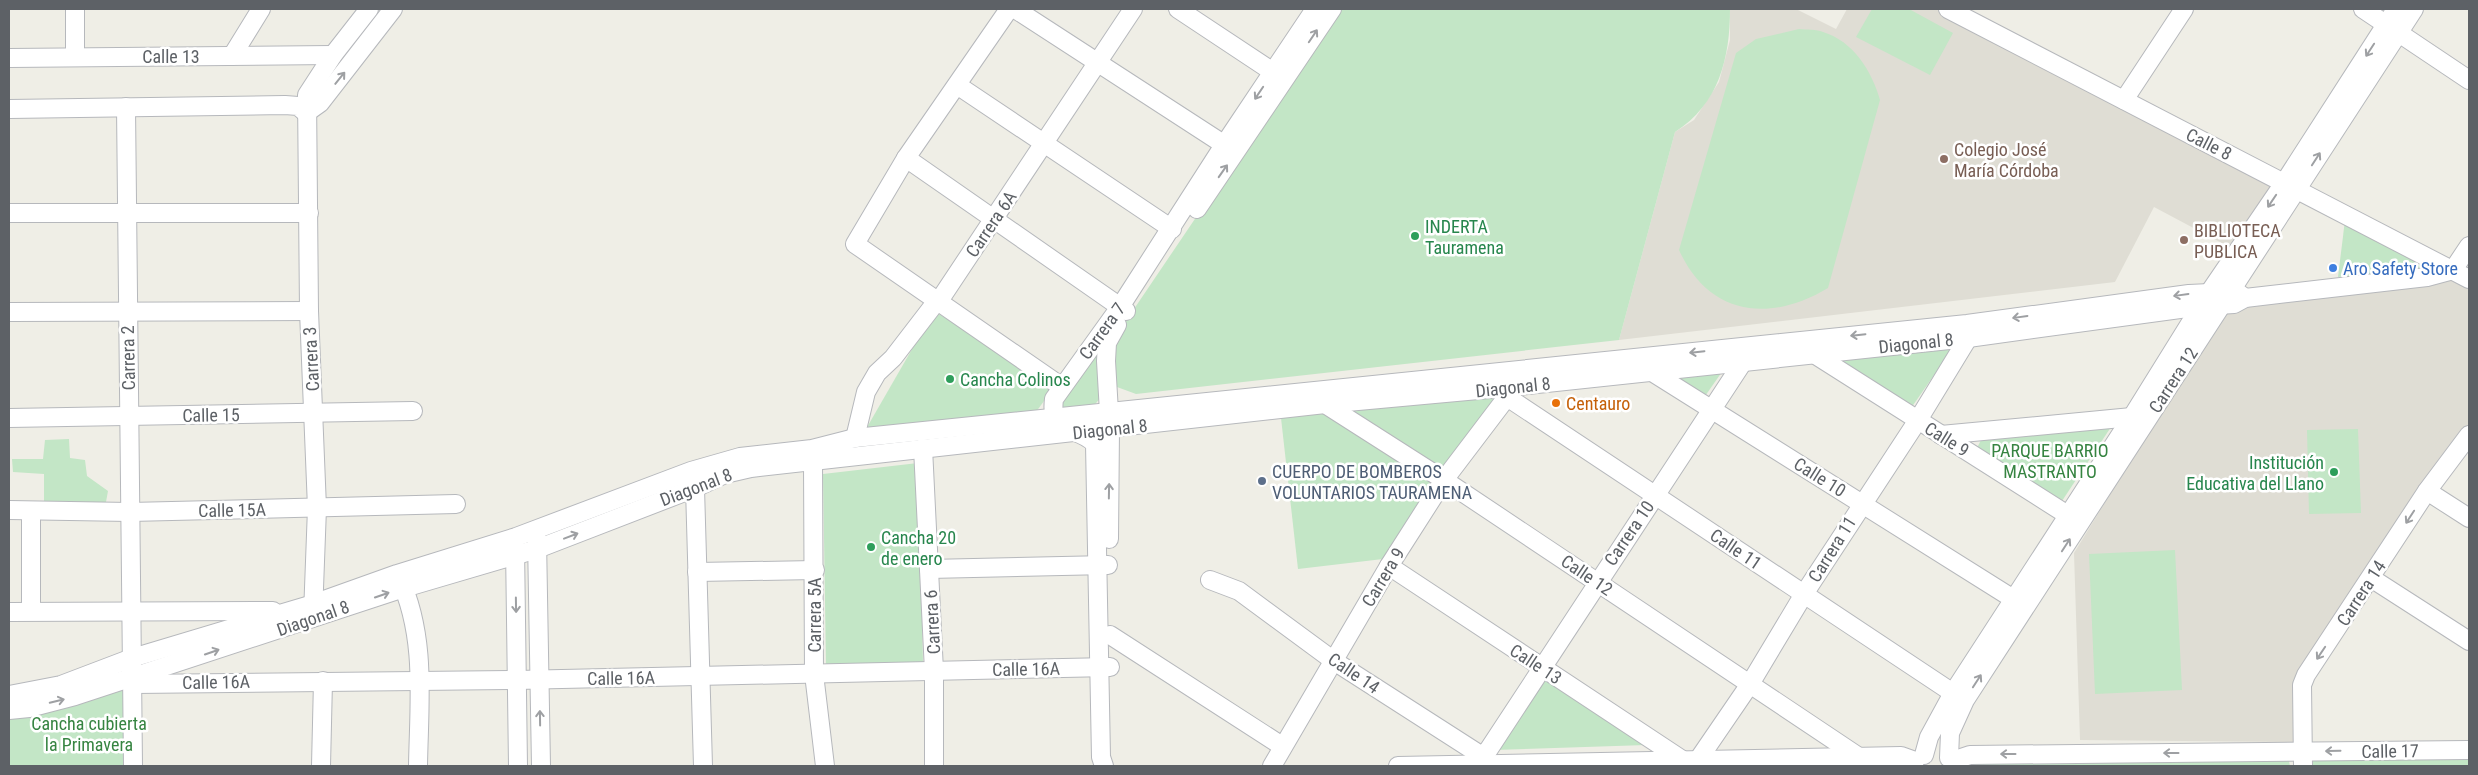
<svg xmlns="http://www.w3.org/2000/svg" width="2478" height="775" font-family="'Roboto Condensed',sans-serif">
<rect width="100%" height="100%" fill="#efeee6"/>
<g fill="#dfddd4">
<path d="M1730 9H1796L1836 29 1847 9H1936L2272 187 2233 249 2154 207 2115 282 1619 340 1675 132 1694 120 1719 82 1730 40Z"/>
<path d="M2447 279 2469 289V426L2297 685 2296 742 2080 740 2074 553 2224 309Z"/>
</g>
<g fill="#c3e6c6">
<path d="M1337 9H1730C1730 58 1719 104 1675 132L1619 340 1136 394 1117 387 1110 372 1113 340Z"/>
<path d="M1872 9H1909L1953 33 1930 75 1856 37Z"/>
<path d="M1799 29C1807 30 1816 29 1823 32 1853 41 1872 71 1880 100L1828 288C1770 323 1709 316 1679 250L1736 53 1756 39Z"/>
<path d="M2345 220 2431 268 2338 277Z"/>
<path d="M934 311 1055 386 1033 416 866 429Z"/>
<path d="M1102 343 1100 398 1093 407 1062 411 1060 407Z"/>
<path d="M1955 345 1909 411 1831 359Z"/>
<path d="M1724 369 1703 399 1665 374Z"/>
<path d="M1496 396V400L1440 476 1342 412Z"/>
<path d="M1327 413 1435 482 1383 559 1298 569 1281 418Z"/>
<path d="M2115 421 2060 504 1979 455 1978 446 1981 440Z"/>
<path d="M2358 429 2361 513 2309 514 2307 430Z"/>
<path d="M69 439 70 458 85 460 87 476 108 491 106 502H44V474L13 472 12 459H43L45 440Z"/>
<path d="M918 463 923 663 826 666 823 474Z"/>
<path d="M2175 550 2182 690 2095 694 2089 554Z"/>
<path d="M1544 676 1646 745 1494 750Z"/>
<path d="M125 688 123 766H9V718L35 716Z"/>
<path d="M2469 750V766H2312L2314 757Z"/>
<path d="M2288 757 2290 766H1958L1970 758Z"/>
</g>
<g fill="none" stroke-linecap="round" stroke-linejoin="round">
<defs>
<g id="minor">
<path d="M1009 9 906 158 855 244 1062 387"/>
<path d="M1015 9 1234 151"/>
<path d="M1178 9 1273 72"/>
<path d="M1948 9 2469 279"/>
<path d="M2363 9 2469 80"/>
<path d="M232 56 261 9"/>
<path d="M75 57V9"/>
<path d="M9 58 333 55"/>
<path d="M957 85 1172 229"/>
<path d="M2124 100 2184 9"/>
<path d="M126 107 133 766"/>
<path d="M9 109 285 105 298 106 306 113"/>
<path d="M306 113 320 103 393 9"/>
<path d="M906 158 1126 311"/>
<path d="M1197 209 1332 9"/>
<path d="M9 213H309"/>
<path d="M9 312 309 311"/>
<path d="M1814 354 2077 521"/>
<path d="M1652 368V372L2023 605"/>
<path d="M1498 382 1507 397 1962 699"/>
<path d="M1325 402V404L1444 480 1859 757"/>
<path d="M9 418 413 411"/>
<path d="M1941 435 2132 417 2139 419"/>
<path d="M855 438 866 392 877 373 893 358 933 306 939 301 1133 9"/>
<path d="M923 448 934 671V766"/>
<path d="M813 463 814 674 825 766"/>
<path d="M692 477 695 488 703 766"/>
<path d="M2427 491 2469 518"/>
<path d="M9 510 130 512 456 504"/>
<path d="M31 511V611"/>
<path d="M537 539 541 766"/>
<path d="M1109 539 1110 429 1106 361 1107 343 1117 325"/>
<path d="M515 547 518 766"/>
<path d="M1389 566 1684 761"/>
<path d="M929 569 1108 565"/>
<path d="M697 572 815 570"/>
<path d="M399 577C427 637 419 702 418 766"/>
<path d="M2371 578 2469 641"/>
<path d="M1210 580 1239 591 1334 661 1482 756"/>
<path d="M9 612 273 611"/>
<path d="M313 615 317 508 309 311 307 95 333 55 369 9"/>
<path d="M1110 635 1282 746"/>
<path d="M134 684 517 680 1110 667"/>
<path d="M9 695 61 685 132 658 313 604 397 574 516 537 691 471 740 457 812 449 855 438 1967 324 2189 294 2231 292H2237L2245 298"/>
<path d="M9 710 29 708 75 696 404 588 537 549 695 488 725 474 751 468 1325 404 1500 388 1968 338 2202 306 2234 304 2245 298 2427 277 2453 270 2469 246"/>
<path d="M1924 755 1929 737 1953 693 2132 417 2209 293 2284 183 2396 9"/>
<path d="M1949 758 1950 733 1965 700 2414 9"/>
<path d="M1698 760 1750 684 1804 594 1918 420 1968 338 1967 330"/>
<path d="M1952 761 1970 755 2469 750"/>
<path d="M321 766 323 681"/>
<path d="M1104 766 1101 757 1095 444C1077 424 1049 438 1054 399L1120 307 1224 145 1315 9"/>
<path d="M1272 766 1389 566 1444 480 1507 397"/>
<path d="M1398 766 1901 756 1915 761"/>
<path d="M1474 766 1489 749 1743 362V356"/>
<path d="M2303 766 2302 685 2306 675 2427 491 2469 435"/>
</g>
</defs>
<use href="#minor" stroke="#b6b8bc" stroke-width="20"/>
<use href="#minor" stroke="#fff" stroke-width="18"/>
</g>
<defs><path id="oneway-shaft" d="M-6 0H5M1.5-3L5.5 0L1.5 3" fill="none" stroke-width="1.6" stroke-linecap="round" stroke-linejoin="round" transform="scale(1.25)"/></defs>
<g stroke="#9ea0a3">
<use href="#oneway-shaft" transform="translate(1313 36) rotate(-56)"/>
<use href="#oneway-shaft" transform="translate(2370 50) rotate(123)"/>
<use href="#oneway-shaft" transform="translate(340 78) rotate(-51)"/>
<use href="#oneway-shaft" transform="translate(1259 93) rotate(124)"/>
<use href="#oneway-shaft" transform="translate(2316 159) rotate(-57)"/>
<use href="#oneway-shaft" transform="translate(1223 171) rotate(-55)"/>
<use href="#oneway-shaft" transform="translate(2272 201) rotate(124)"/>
<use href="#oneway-shaft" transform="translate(2181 295) rotate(172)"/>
<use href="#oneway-shaft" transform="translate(2020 317) rotate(172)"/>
<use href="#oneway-shaft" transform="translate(1858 335) rotate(174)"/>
<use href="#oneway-shaft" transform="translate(1697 352) rotate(174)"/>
<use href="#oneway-shaft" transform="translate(1109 491) rotate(-89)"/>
<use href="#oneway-shaft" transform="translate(2410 517) rotate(123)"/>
<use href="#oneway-shaft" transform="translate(571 536) rotate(-21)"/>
<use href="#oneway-shaft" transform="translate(2066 545) rotate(-57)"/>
<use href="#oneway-shaft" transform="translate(382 595) rotate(-19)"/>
<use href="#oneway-shaft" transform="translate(516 605) rotate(89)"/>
<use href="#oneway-shaft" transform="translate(212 652) rotate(-19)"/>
<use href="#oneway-shaft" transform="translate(2321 653) rotate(124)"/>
<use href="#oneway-shaft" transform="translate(1977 681) rotate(-57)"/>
<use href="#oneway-shaft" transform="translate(57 701) rotate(-14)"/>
<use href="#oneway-shaft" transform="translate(540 718) rotate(-91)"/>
<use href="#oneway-shaft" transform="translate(2333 751) rotate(179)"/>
<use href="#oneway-shaft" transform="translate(2171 753) rotate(180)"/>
<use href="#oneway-shaft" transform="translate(2008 754) rotate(180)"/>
</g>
<g fill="#8d6e63" stroke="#fff" stroke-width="2">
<circle cx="1944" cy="159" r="5"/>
<circle cx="2184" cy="240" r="5"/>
</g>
<g fill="#2e9e5b" stroke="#fff" stroke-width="2">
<circle cx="1415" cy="236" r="5"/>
<circle cx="950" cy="379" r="5"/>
<circle cx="2334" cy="472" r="5"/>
<circle cx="871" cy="547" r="5"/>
</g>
<circle fill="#3f7fe0" stroke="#fff" stroke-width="2" cx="2333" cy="268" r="5"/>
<circle fill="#e8710a" stroke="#fff" stroke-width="2" cx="1556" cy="403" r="5"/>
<circle fill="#5c6f8a" stroke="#fff" stroke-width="2" cx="1262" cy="481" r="5"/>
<g text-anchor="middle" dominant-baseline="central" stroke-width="5" stroke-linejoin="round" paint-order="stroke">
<g font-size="18" fill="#5d6166" stroke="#fff">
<text x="171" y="56">Calle 13</text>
<text transform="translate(2209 144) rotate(27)">Calle 8</text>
<text transform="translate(991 224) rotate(-56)">Carrera 6A</text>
<text transform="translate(1102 331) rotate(-54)">Carrera 7</text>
<text transform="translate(1916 343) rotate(-6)">Diagonal 8</text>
<text transform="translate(128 358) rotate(-91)">Carrera 2</text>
<text transform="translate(311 359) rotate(-93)">Carrera 3</text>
<text transform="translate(2173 380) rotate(-57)">Carrera 12</text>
<text transform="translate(1513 387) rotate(-6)">Diagonal 8</text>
<text transform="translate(211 415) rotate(-1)">Calle 15</text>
<text transform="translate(1110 429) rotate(-6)">Diagonal 8</text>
<text transform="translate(1947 439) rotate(32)">Calle 9</text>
<text transform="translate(1820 477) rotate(32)">Calle 10</text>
<text transform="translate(696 487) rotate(-21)">Diagonal 8</text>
<text transform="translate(232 510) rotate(-1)">Calle 15A</text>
<text transform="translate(1629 533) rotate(-56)">Carrera 10</text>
<text transform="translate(1736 549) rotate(34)">Calle 11</text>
<text transform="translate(1832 549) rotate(-58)">Carrera 11</text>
<text transform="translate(1587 575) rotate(34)">Calle 12</text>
<text transform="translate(1383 577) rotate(-59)">Carrera 9</text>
<text transform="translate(2361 593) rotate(-57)">Carrera 14</text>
<text transform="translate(814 615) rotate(-90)">Carrera 5A</text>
<text transform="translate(313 618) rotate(-19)">Diagonal 8</text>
<text transform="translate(932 622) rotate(-93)">Carrera 6</text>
<text transform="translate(1536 664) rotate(33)">Calle 13</text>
<text transform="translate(1026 669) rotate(-1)">Calle 16A</text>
<text transform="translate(1354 673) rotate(34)">Calle 14</text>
<text transform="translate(621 678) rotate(-1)">Calle 16A</text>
<text transform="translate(216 682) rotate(-1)">Calle 16A</text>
<text transform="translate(2390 751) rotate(-1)">Calle 17</text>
</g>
<g font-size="18" fill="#785e54" stroke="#fff" text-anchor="start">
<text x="1954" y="149">Colegio José<tspan x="1954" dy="21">María Córdoba</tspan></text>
<text x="2194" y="230">BIBLIOTECA<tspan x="2194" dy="21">PUBLICA</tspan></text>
</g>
<g font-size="18" fill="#27864d" stroke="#fff" text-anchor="start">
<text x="1425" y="226">INDERTA<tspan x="1425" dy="21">Tauramena</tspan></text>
<text x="960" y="379">Cancha Colinos</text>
<text x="2324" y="462" text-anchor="end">Institución<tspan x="2324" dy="21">Educativa del Llano</tspan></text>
<text x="881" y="537">Cancha 20<tspan x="881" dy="21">de enero</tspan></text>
</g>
<g font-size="18" fill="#366cbe" stroke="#fff" text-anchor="start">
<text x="2343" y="268">Aro Safety Store</text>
</g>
<g font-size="18" fill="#c56008" stroke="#fff" text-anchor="start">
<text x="1566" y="403">Centauro</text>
</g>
<g font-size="18" fill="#368441" stroke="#fff">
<text x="2050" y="450">PARQUE BARRIO<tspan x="2050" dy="21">MASTRANTO</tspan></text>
<text x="89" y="723">Cancha cubierta<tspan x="89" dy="21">la Primavera</tspan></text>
</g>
<g font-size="18" fill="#4e5e75" stroke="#fff" text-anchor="start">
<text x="1272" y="471">CUERPO DE BOMBEROS<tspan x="1272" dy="21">VOLUNTARIOS TAURAMENA</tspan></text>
</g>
</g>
<rect width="2478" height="775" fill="none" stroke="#5d6166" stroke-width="20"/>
</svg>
